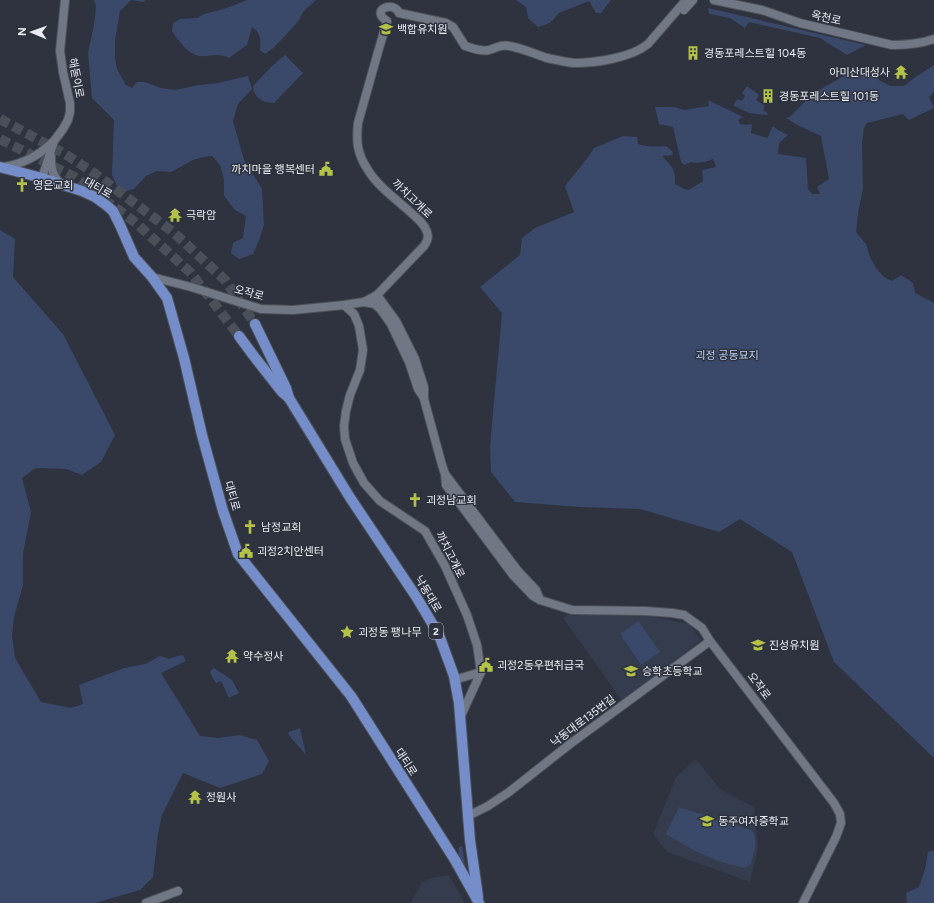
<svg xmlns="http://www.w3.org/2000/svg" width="934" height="903" font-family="Figtree,'Noto Sans KR',sans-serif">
<rect width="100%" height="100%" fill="#2e333f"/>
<g fill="#343c4d">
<path d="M568 614 645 615 689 624 701 640 623 702 563 618Z"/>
<path d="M696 759 720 789 754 807 758 848 750 882 667 852 653 834 676 777Z"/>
<path d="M449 875 465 903H411L422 882 431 878Z"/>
</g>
<g fill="#3a486a">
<path d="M94 0H146L143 2 131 0 120 11 115 40V58L117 69 126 85 132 88 137 82H145L161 88 175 90 199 85 218 83 248 76 252 89 238 104 233 121 244 160 262 189 264 225 259 240 253 254 239 259 231 253 233 243 243 238 246 216 235 210 224 196V180L220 165 212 156 203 157 193 160 171 172 157 171 146 176 134 189 120 193 112 175 114 120 92 98 88 53 94 25 96 6Z"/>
<path d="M247 0H316L303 12 299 20 286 35 272 49 265 54 260 50C261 41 261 33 252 27L247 45 229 58C216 52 212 57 200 56 188 55 178 40 172 31L173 23 180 19 197 18 204 14 224 9Z"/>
<path d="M516 0H611L601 13H596L589 1 559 13 550 23 538 27 528 18 526 7Z"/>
<path d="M708 8 866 45 847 55 820 38 749 22 745 28 730 18 709 14Z"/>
<path d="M285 55 303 73 274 103C263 103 254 98 253 86L272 66Z"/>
<path d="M934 65V92L929 97 934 108 909 120 903 114 867 123 864 128 862 143 863 189 858 213 856 232 866 244 870 257 876 268 884 277 892 281 901 275 913 283 915 293 934 303V758L834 662 792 552 740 519 719 532 640 509 580 507 515 502 491 472 490 446 502 313 480 287 520 255 522 238 535 228 574 212 565 186 589 156 594 148 623 136 637 137 638 144C647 147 657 147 666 146L672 151 673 155 662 156C672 166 676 170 675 184L684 189 689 190 703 181 702 170 716 167 713 159C706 162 698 164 691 162L684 165 681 162 673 127 659 124 655 107H674L684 110 709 106 708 100 743 117 738 120 740 124 745 125 752 124 751 133 767 138C770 135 770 130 773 126L778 130 788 135 779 143 778 154 806 158 808 189 812 194H820L817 187 829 179 821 136 797 125 786 118 791 116 812 94 853 71 870 69 879 80 890 86H904L914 78Z"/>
<path d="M747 86 759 95 756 100 765 106 763 110 768 114 767 115 749 113 733 105 738 99 742 101 745 96 742 93Z"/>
<path d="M0 230 15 239 13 277 63 334 115 435 101 462 82 475 66 469 36 468 22 478 31 512 23 554V585L14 617 12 636 15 658 41 702 71 708 83 704 79 685 124 668 145 664 160 656 169 659 178 656 183 655 186 661 161 673 200 736 219 738 240 735 257 740 269 761 262 774 220 788 183 773 162 815 158 834 153 877 140 890 95 903H0Z"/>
<path d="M638 621 660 652 641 665 620 634Z"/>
<path d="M214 668 232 680 239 693 229 698 221 681 216 683 210 673 211 670Z"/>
<path d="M300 728 306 755 288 734 289 732Z"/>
<path d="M679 807 751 830C760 837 753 855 751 864L744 868 718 861 693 850 666 834Z"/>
<path d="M462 846 466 870 458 859 459 847Z"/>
<path d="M934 850V903H907L906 893 919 887 925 869 928 852Z"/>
</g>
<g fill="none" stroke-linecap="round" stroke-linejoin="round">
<g stroke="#4a4f5a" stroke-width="10" stroke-dasharray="10 5" stroke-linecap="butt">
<path d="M0 119 65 154 94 173 173 232 225 280 255 324"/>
<path d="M0 139 74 177 136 223 191 273 239 336"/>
</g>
<defs>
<g id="minor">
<path d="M714 0 762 10 800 23 892 45C907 45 920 44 934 39"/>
<path d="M684 10 693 0"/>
<path d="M51 156C51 168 52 175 61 184"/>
<path d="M4 167C25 163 38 156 53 142"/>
<path d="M42 178 54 141 63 129 68 120 70 112V103L63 72 60 51 65 0"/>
<path d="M152 277 191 287 261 309 293 310 344 305"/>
<path d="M377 295 396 321 415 359 424 387V399L442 465 445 474 518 571 536 590 540 600"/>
<path d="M364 302 375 304 381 310 391 324 409 362 418 389 424 398"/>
<path d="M445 474 446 485 513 575 533 596 540 600 572 610 645 611 672 613 684 615 702 628 710 641 834 803 840 814 841 823 836 837 803 903"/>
<path d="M454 680 481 672"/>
<path d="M460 718 481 672 477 645 467 615 445 566 425 531 380 501 364 483 353 463 345 439 344 426 346 411 350 395 360 370 363 350 359 326 357 321 354 314 344 305 364 302 377 295 424 246C427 242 429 237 427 232 424 222 414 216 407 209 394 198 376 184 368 170 357 154 356 141 358 123L378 52 387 21C369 10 394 0 399 13L446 23 453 27 465 46C472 48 481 52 489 50 496 48 501 44 509 46 522 48 535 54 547 58 556 60 565 62 574 63 595 63 631 58 648 44L686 0"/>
<path d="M468 816 488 806 509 792 570 744 710 641"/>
<path d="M146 903 178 891"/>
</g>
<g id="major">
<path d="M0 167 42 178 82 191 95 197 106 205 113 211 120 225 134 257 152 277 167 298 184 358 202 435 223 511 238 554 351 696 455 860 479 903"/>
<path d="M255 324 286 388 289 398"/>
<path d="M239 336 253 355 282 392 289 398 349 496 417 598 439 635 454 676 459 703 470 840 478 897"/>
</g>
</defs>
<use href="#minor" stroke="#4d515b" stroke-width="10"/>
<use href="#major" stroke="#4d515b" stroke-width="12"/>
<use href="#minor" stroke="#717784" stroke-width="8"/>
<use href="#major" stroke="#758eca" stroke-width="10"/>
</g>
<defs>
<symbol id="school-bare" viewBox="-9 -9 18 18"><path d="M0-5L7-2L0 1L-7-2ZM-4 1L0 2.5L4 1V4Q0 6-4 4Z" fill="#b4c24a" stroke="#2e333f" stroke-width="2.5" paint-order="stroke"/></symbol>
<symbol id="building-bare" viewBox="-9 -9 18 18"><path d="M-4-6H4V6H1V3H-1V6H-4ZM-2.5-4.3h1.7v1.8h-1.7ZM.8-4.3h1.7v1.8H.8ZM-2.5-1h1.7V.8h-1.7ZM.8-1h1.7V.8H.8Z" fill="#b4c24a" stroke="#2e333f" stroke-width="2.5" paint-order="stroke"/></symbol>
<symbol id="temple-bare" viewBox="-9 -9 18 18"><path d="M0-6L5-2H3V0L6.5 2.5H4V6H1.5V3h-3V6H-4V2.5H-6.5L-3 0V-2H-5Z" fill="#b4c24a" stroke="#2e333f" stroke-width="2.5" paint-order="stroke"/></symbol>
<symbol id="civic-bare" viewBox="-9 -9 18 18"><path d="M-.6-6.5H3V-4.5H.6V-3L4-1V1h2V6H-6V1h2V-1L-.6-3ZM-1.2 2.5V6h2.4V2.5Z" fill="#b4c24a" stroke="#2e333f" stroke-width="2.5" paint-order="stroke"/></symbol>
<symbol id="church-bare" viewBox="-9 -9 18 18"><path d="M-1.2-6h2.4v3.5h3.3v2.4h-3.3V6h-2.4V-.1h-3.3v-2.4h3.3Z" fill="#b4c24a" stroke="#2e333f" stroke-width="2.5" paint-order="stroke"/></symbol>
<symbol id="sight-bare" viewBox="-9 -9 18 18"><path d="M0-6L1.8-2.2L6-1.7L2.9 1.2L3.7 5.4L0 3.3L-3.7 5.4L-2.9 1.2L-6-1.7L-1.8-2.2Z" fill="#b4c24a" stroke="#2e333f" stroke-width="2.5" paint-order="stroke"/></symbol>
</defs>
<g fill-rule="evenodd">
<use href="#school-bare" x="376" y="19" width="20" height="20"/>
<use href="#building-bare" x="683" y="43" width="20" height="20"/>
<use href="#temple-bare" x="891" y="62" width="20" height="20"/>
<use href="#building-bare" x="758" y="86" width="20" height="20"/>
<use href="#civic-bare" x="316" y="159" width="20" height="20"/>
<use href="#church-bare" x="12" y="175" width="20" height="20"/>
<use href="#temple-bare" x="165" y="205" width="20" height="20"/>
<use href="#church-bare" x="405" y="490" width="20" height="20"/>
<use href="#church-bare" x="240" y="517" width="20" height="20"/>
<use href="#civic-bare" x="236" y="541" width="20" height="20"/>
<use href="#sight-bare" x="337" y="622" width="20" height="20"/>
<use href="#school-bare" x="748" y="635" width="20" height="20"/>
<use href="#temple-bare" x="222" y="646" width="20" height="20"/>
<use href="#civic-bare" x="476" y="655" width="20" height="20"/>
<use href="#school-bare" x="621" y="661" width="20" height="20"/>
<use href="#temple-bare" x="185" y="787" width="20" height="20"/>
<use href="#school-bare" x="697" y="811" width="20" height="20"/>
</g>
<g text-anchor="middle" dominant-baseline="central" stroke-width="3" stroke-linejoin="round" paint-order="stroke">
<rect fill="#2e333f" stroke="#b0b4bd" stroke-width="1" x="429" y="623" width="14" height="16" rx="3"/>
<g font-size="10" font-weight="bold" fill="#e8ebf3">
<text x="436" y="631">2</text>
</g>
<g font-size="11" fill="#e8ebf3" stroke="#2e333f">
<text transform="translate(826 18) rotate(13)">옥천로</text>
<text transform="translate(76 78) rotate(79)">해돋이로</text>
<text transform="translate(98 188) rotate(30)">대티로</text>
<text transform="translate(412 199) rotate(44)">까치고개로</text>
<text transform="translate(249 293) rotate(15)">오작로</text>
<text transform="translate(232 496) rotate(74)">대티로</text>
<text transform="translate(450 555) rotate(63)">까치고개로</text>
<text transform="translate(428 594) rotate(59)">낙동대로</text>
<text transform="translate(759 686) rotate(53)">오작로</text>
<text transform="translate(583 721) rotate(-37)">낙동대로135번길</text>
<text transform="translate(406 762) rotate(57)">대티로</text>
</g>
<g font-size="11" fill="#e8ebf3" stroke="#2e333f" text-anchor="start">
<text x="397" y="29">백합유치원</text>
<text x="704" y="53">경동포레스트힐 104동</text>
<text x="890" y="72" text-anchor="end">아미산대성사</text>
<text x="779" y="96">경동포레스트힐 101동</text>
<text x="315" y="169" text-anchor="end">까치마을 행복센터</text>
<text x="33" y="185">영은교회</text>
<text x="186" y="215">극락암</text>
<text x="426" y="500">괴정남교회</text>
<text x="261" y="527">남정교회</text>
<text x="257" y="551">괴정2치안센터</text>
<text x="358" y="632">괴정동 팽나무</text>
<text x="769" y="645">진성유치원</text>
<text x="243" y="656">약수정사</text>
<text x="497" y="665">괴정2동우편취급국</text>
<text x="642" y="671">승학초등학교</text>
<text x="206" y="797">정원사</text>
<text x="718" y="821">동주여자중학교</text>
</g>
<g font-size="11" fill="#bdcff4" stroke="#2e333f">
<text x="727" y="355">괴정 공동묘지</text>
</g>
</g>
<g transform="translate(32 32) rotate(272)" stroke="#2e333f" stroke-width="3" paint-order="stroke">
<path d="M0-3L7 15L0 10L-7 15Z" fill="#e8ebf3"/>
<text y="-6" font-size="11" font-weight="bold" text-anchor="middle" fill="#e8ebf3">N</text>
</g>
</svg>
